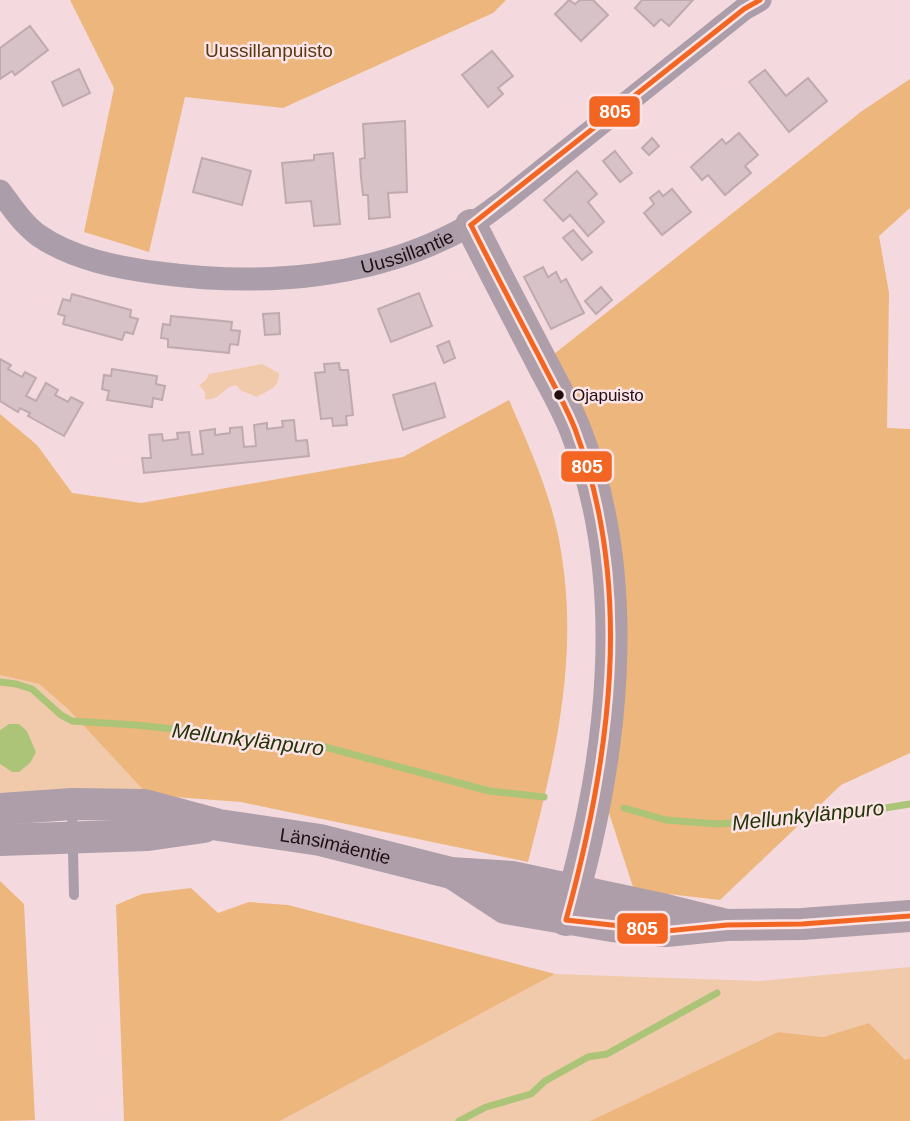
<svg xmlns="http://www.w3.org/2000/svg" width="910" height="1121" font-family="Helvetica,sans-serif">
<rect width="100%" height="100%" fill="#f4dade"/>
<g fill="#f1caac">
<path d="M262 364 279 373C279 389 270 389 257 397L242 391 236 385C223 387 221 401 205 399V392L199 385 206 380 209 374Z"/>
<path d="M0 675 39 684 68 709 148 795 0 798V764L12 772 36 752 27 731 19 724H9L0 730Z"/>
<path d="M910 967V1058L905 1061 869 1023 823 1037 778 1032 590 1121H280L555 974 760 981Z"/>
</g>
<g fill="#edb67d">
<path d="M70 0H506L493 13 283 108 185 97 149 252 84 232 114 88Z"/>
<path d="M910 79V208L879 236 889 293 887 428 910 429V753L841 785 720 900 634 890 609 813 627 662 626 601 618 538 554 354 862 111Z"/>
<path d="M509 400C527 442 547 485 557 530 582 646 557 751 528 862L241 802 148 795 68 709 39 684 0 675V414L37 445 72 493 141 503 403 457Z"/>
<path d="M0 881 24 904 35 1120 0 1121Z"/>
<path d="M191 888 218 913 249 902 288 905 555 974 280 1121H124L116 905 142 894Z"/>
<path d="M869 1023 905 1060 910 1058V1121H590L778 1032 823 1037Z"/>
</g>
<path fill="#abc478" d="M9 724H19L27 731 36 752 30 763 19 772H12L0 764V730Z"/>
<g fill="none" stroke-linecap="round" stroke-linejoin="round">
<g stroke="#abc478" stroke-width="7">
<path d="M0 682 16 684 32 689 61 715 72 721 136 725 314 744 489 791 544 797"/>
<path d="M624 808 666 820 718 824 854 813 910 804"/>
<path d="M459 1121 486 1107 531 1094 545 1081 588 1057 607 1054 717 993"/>
</g>
</g>
<g fill="#d7c2c8" stroke="#bfaab0" stroke-width="2">
<path d="M569 0 575 4 580 0H593L608 15 581 41 555 14Z"/>
<path d="M642 0H693L669 26 661 19 654 26 635 8Z"/>
<path d="M30 26 48 50 15 75 12 71 0 79V48Z"/>
<path d="M492 51 513 76 498 88 503 94 488 107 462 75Z"/>
<path d="M79 69 90 93 63 106 52 82Z"/>
<path d="M765 70 786 96 808 78 827 101 789 132 749 82Z"/>
<path d="M405 121 407 192 388 193 390 217 369 219 368 195H363L361 177 360 159 365 158 363 124Z"/>
<path d="M739 133 758 155 745 166 751 173 725 195 708 175 702 180 691 167 722 139 726 144Z"/>
<path d="M652 138 659 146 649 155 642 148Z"/>
<path d="M615 151 632 173 620 182 603 161Z"/>
<path d="M333 153 340 224 314 226 311 201 286 203 282 163 314 160V155Z"/>
<path d="M202 158 251 171 242 205 193 192Z"/>
<path d="M577 171 597 194 588 202 604 222 588 236 570 215 563 221 544 200Z"/>
<path d="M672 189 691 212 662 235 644 213 654 204 650 198 659 191 663 196Z"/>
<path d="M573 230 592 252 582 260 563 238Z"/>
<path d="M543 267 548 277 556 272 561 282 566 279 584 313 551 329 524 277Z"/>
<path d="M601 287 612 300 596 314 585 301Z"/>
<path d="M419 293 432 326 391 342 378 309Z"/>
<path d="M72 294 131 310 130 317 138 319 133 334 125 332 122 340 63 324 65 316 58 314 63 299 70 301Z"/>
<path d="M279 313 280 334 265 335 263 314Z"/>
<path d="M171 316 232 322 231 330 240 331 238 345 230 344 229 353 168 347V339L161 338 162 330 163 324 170 325Z"/>
<path d="M449 341 455 358 444 363 437 346Z"/>
<path d="M0 359 11 365 8 369 22 377 25 372 36 378 26 396 36 401 46 383 58 390 55 395 68 402 71 397 83 403 64 436 28 416 30 413 20 408 18 412 0 401Z"/>
<path d="M339 363 340 370H348L353 415 346 416 347 425 333 426 332 418 321 419 315 373 325 372 324 364Z"/>
<path d="M112 369 157 376 156 384 165 386 162 400 153 398 152 407 107 400 109 391 102 389 104 375 111 376Z"/>
<path d="M435 383 445 417 403 430 393 395Z"/>
<path d="M294 420 296 441 307 440 309 456 144 473 142 458H151L149 435 162 434 163 441 178 439 177 433 189 432 192 455 203 454 200 431 215 429V435L230 433V428L242 427 244 447 256 446 254 425 267 423V429L283 427 282 421Z"/>
</g>
<g fill="none" stroke-linecap="round" stroke-linejoin="round">
<path stroke="#ab9eaa" stroke-width="10" d="M72 807 74 895"/>
<path stroke="#ab9eaa" stroke-width="23" id="s1" d="M0 191C11 206 22 223 38 235 72 259 119 268 159 273 262 287 377 279 470 225 482 218 493 209 504 201L744 9 760 0"/>
<g stroke="#ad9ea9" stroke-width="32">
<path d="M471 225C493 269 516 313 539 357 551 381 565 404 575 429 636 584 612 765 566 920"/>
<path id="s2" d="M0 809 72 804 144 805 219 825 320 840 451 873 512 877 666 910 727 925"/>
<path d="M0 840 148 835 204 827"/>
<path d="M455 875 505 908 612 926 666 931 727 925 802 924 910 916"/>
</g>
<defs>
<g id="bus-1">
<path d="M471 225C494 271 518 316 542 362 553 384 566 406 575 429 635 589 610 759 566 920L666 931 727 925 802 924 910 916"/>
<path d="M471 225 744 9 760 0"/>
</g>
</defs>
<use href="#bus-1" stroke="#fce4e7" stroke-width="10"/>
<use href="#bus-1" stroke="#f26522" stroke-width="5"/>
</g>
<circle fill="#210e11" stroke="#fce4e7" stroke-width="2.5" cx="559" cy="395" r="6"/>
<g text-anchor="middle" dominant-baseline="central" stroke-width="5" stroke-linejoin="round" paint-order="stroke">
<g font-size="17" fill="#210e11" stroke="#fce4e7" text-anchor="start">
<text x="572" y="395">Ojapuisto</text>
</g>
<g font-size="19" fill="#5a3910" stroke="#fce4e7">
<text x="269" y="50">Uussillanpuisto</text>
</g>
<g font-size="19" fill="#210e11" stroke="#fce4e7">
<text stroke="none"><textPath href="#s1" startOffset="438">Uussillantie</textPath></text>
<text stroke="none"><textPath href="#s2" startOffset="340">Länsimäentie</textPath></text>
</g>
<g font-size="21" font-style="italic" fill="#233508" stroke="#fce4e7">
<text transform="translate(248 739) rotate(7)">Mellunkylänpuro</text>
<text transform="translate(808 815) rotate(-6)">Mellunkylänpuro</text>
</g>
</g>
<g stroke="#fce4e7" stroke-width="2.5">
<rect x="588" y="95" width="53" height="33" rx="7" fill="#f26522"/>
<rect x="560" y="450" width="53" height="33" rx="7" fill="#f26522"/>
<rect x="616" y="912" width="53" height="33" rx="7" fill="#f26522"/>
</g>
<g font-size="19" text-anchor="middle" font-weight="bold" fill="#fff">
<text x="615" y="118">805</text>
<text x="587" y="473">805</text>
<text x="642" y="935">805</text>
</g>
</svg>
